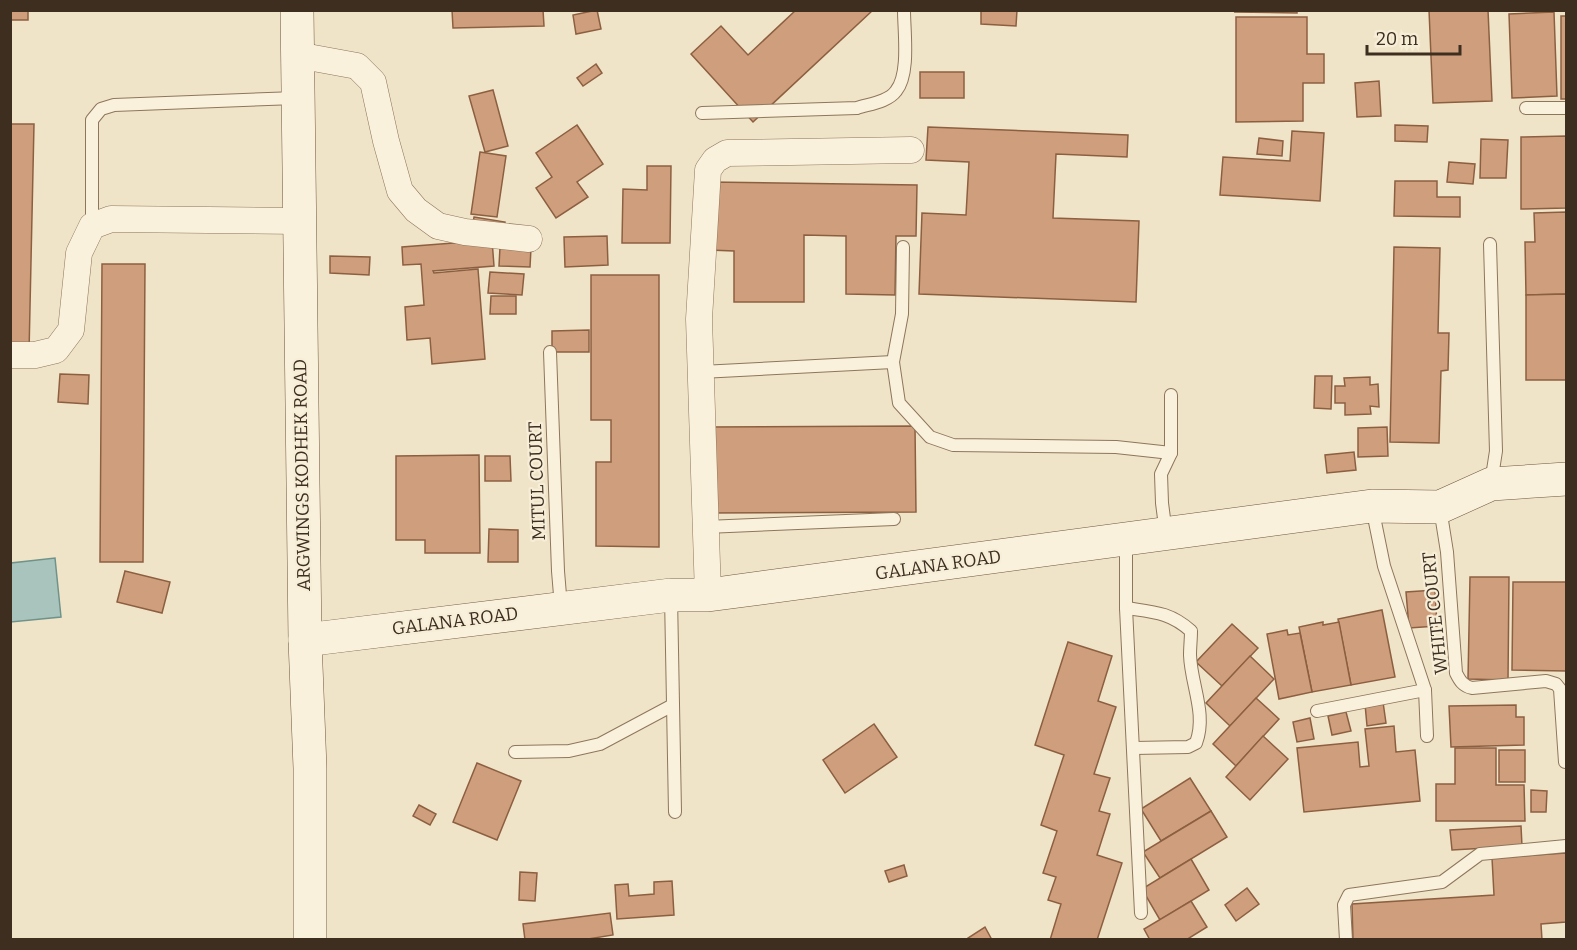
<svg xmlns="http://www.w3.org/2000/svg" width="1577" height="950" font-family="Bitter,serif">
<rect width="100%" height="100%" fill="#f0e4c8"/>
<path fill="#a9c4bc" stroke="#6f938a" stroke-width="1.5" d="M55 558 61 617 11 622V563Z"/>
<g fill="#cf9f7d" stroke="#8d5f41" stroke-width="1.5">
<rect x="10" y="10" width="18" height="10"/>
<path d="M452 10H543L544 26 453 28Z"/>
<path d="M597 10 601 29 576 34 573 15Z"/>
<path d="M796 10H873L753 122 691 54 721 26 748 55Z"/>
<path d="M981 10H1017L1016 26 981 24Z"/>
<path d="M1236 10H1297V13L1235 12Z"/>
<path d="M1429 10H1488L1492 101 1433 103Z"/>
<path d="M1554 12 1557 96 1512 98 1509 14Z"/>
<rect x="1561" y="16" width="5" height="83"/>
<path d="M1236 17H1307V54H1324V83H1303V121L1236 122Z"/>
<path d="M596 64 602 73 583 86 577 78Z"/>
<rect x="920" y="72" width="44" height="26"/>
<path d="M1379 81 1381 116 1357 117 1355 83Z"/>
<path d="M493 90 508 146 485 152 469 96Z"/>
<path d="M10 124H34L29 353H10Z"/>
<path d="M577 125 603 164 577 182 588 197 556 218 536 188 552 177 536 153Z"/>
<path d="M1395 125 1428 126 1427 142 1395 141Z"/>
<path d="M928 127 1128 135 1127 157 1056 154 1053 218 1139 221 1136 302 919 294 922 213 966 215 969 162 926 160Z"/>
<path d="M1292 131 1324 133 1320 201 1220 195 1223 157 1290 161Z"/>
<path d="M1566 136V208L1521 209V137Z"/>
<path d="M1259 138 1283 141 1282 156 1257 154Z"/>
<path d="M1481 139 1508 140 1506 178H1480Z"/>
<path d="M480 152 506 156 497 217 471 214Z"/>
<path d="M1449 162 1475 164 1473 184 1447 182Z"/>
<path d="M647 166H671L670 243H622L623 189 647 190Z"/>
<path d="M1395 181H1437V197H1460V217L1394 216Z"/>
<path d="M710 182 917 185 916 236H896L895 295 846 294V236L804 235V302H734V251L709 250Z"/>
<path d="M1566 212V294L1526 295 1525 242H1535L1534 213Z"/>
<path d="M474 217 505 222 503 234 472 229Z"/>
<path d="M607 236 608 265 565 267 564 237Z"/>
<path d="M492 240 494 266 433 271 434 273 478 269 485 359 432 364 430 338 407 340 405 307 424 305 421 264 403 265 402 247Z"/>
<path d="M500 247 531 248 530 267 499 266Z"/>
<path d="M1394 247 1440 248 1438 333H1449L1448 370 1441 371 1439 443 1390 442Z"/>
<path d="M330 256 370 257 369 275 330 273Z"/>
<path d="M102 264H145L143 562H100Z"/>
<path d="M490 272 524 274 522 295 488 293Z"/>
<path d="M591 275H659V547L596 546V462H611V420H591Z"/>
<path d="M1566 294V380H1526V295Z"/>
<path d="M491 296H516V314H490Z"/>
<path d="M589 330V352H552V331Z"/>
<path d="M60 374 89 375 88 404 58 402Z"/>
<path d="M1315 376H1332L1331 409 1314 408Z"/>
<path d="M1370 377V385L1378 384 1379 407 1370 406 1371 414 1345 415V403H1335V386H1345L1344 378Z"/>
<path d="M915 426 916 512 708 513V427Z"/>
<path d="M1387 427 1388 456 1358 457V428Z"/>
<path d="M1354 452 1356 470 1327 473 1325 455Z"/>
<path d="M479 455 480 553H425V540H396V456Z"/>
<path d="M485 456H510L511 481H485Z"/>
<path d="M489 529 518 530V562H488Z"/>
<path d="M125 571 170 582 162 613 117 602Z"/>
<path d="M1470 577H1509L1508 680 1468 679Z"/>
<path d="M1513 582H1566V671L1512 670Z"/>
<path d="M1435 590 1437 626 1409 628 1406 592Z"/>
<path d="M1382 610 1395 677 1351 685 1338 619Z"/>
<path d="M1323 622V625L1339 622 1351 685 1312 692 1299 627Z"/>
<path d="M1232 624 1258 648 1222 686 1196 662Z"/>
<path d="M1287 630 1288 635 1300 633 1312 692 1279 699 1267 634Z"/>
<path d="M1068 642 1112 656 1098 701 1116 707 1094 774 1110 778 1099 811 1110 814 1097 855 1122 863 1097 940H1050L1061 904 1048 900 1056 877 1043 873 1057 831 1041 825 1064 755 1035 745Z"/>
<path d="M1250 656 1274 679 1230 726 1206 703Z"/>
<path d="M1256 698 1279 719 1236 766 1213 744Z"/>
<path d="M1383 702 1386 723 1367 726 1365 704Z"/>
<path d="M1516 705V717H1524V745L1451 747 1449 706Z"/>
<path d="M1346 712 1351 731 1332 735 1328 716Z"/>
<path d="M1310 718 1314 739 1297 742 1293 722Z"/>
<path d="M874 724 897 757 845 793 823 760Z"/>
<path d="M1394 726 1396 752 1415 750 1420 801 1304 812 1297 748 1358 742 1360 767 1369 766 1365 729Z"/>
<path d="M1263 736 1288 759 1250 800 1226 777Z"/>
<path d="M1455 748H1496V785H1524L1525 821H1436V784H1455Z"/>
<rect x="1499" y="750" width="26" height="32"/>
<path d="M477 763 521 781 497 840 453 822Z"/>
<path d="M1190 778 1211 811 1161 841 1141 809Z"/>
<path d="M1531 790 1547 791 1546 812H1531Z"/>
<path d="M419 805 436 814 430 825 413 816Z"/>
<path d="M1211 811 1227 837 1160 878 1143 852Z"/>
<path d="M1521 826 1522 846 1452 850 1450 830Z"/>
<path d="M1566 853V922L1541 924 1542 940H1353L1352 904 1494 895 1492 858Z"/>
<path d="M1191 859 1209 890 1160 920 1142 889Z"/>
<path d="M904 865 907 876 889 882 885 871Z"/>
<path d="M520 872 537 873 535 901 519 900Z"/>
<path d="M672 881 674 915 617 919 615 885 628 884 629 896 654 894V882Z"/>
<path d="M1247 888 1259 904 1236 921 1225 905Z"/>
<path d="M1191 901 1207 927 1186 940H1150L1144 929Z"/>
<path d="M610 913 613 935 582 940H525L523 924Z"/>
<path d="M985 927 992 940H969L968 938Z"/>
</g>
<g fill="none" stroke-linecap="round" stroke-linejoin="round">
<defs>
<g id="service">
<path d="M1526 108H1566"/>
<path d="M702 113 857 108C869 104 888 102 896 91 910 74 904 32 904 10"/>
<path d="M92 226V120L101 109 114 105 296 98"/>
<path d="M1490 244 1496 451 1491 483"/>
<path d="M903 247 902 314 893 362 899 403 930 437 953 445 1116 447 1171 453"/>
<path d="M550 352 558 571 561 607"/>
<path d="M701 372 893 362"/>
<path d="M1372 507 1384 566 1425 690 1427 736"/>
<path d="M1440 508 1447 552 1456 673C1460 681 1463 686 1472 688L1546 681 1556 684 1560 689 1565 762"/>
<path d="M706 527 894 519"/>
<path d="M1166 534 1162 503 1161 474 1171 453V395"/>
<path d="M1126 541V608L1141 913"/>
<path d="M671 596 675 812"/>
<path d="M1126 608C1153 612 1170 612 1191 631 1191 639 1190 647 1190 655 1191 685 1207 714 1196 743L1188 747 1134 748"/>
<path d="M1317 711 1425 690"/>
<path d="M515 752 569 751 600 744 673 705"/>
<path d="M1346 940 1344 905 1349 895 1442 882 1480 854 1566 846"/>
</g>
<g id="minor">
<path d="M297 55 357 66 373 82 386 141 400 191 416 210 438 226 465 232 529 239"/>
<path d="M10 355H35L56 350 71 330 79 253 92 226 111 219 299 221"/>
<path d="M708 595 699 319 708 170 715 160 727 153 911 150"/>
</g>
<g id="secondary">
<path d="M297 10 305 640 310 768V940"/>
<path d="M305 640 671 595H708L1372 506 1440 507 1491 484 1566 479"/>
</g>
</defs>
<use href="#service" stroke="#8d765c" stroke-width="14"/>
<use href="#minor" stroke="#8d765c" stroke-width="27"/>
<use href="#secondary" stroke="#6f573f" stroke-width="34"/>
<use href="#service" stroke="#faf1dc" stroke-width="12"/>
<use href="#minor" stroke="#faf1dc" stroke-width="26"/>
<use href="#secondary" stroke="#faf1dc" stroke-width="33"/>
</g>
<g text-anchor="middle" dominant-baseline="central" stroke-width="4.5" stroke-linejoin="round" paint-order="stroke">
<g font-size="18" fill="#3d2e20" stroke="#f7eed8">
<text transform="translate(302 475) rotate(-91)">ARGWINGS KODHEK ROAD</text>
<text transform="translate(537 481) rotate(-92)">MITUL COURT</text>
<text transform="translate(938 565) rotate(-8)">GALANA ROAD</text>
<text transform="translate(1435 613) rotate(-96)">WHITE COURT</text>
<text transform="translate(455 621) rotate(-7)">GALANA ROAD</text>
</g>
</g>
<rect width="1577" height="950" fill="none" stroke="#3d2e20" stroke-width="24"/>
<path d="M1367 45v9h93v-9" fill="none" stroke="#3d2e20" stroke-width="3"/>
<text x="1376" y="45" font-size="18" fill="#3d2e20" stroke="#f7eed8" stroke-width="4.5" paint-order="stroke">20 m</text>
</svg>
